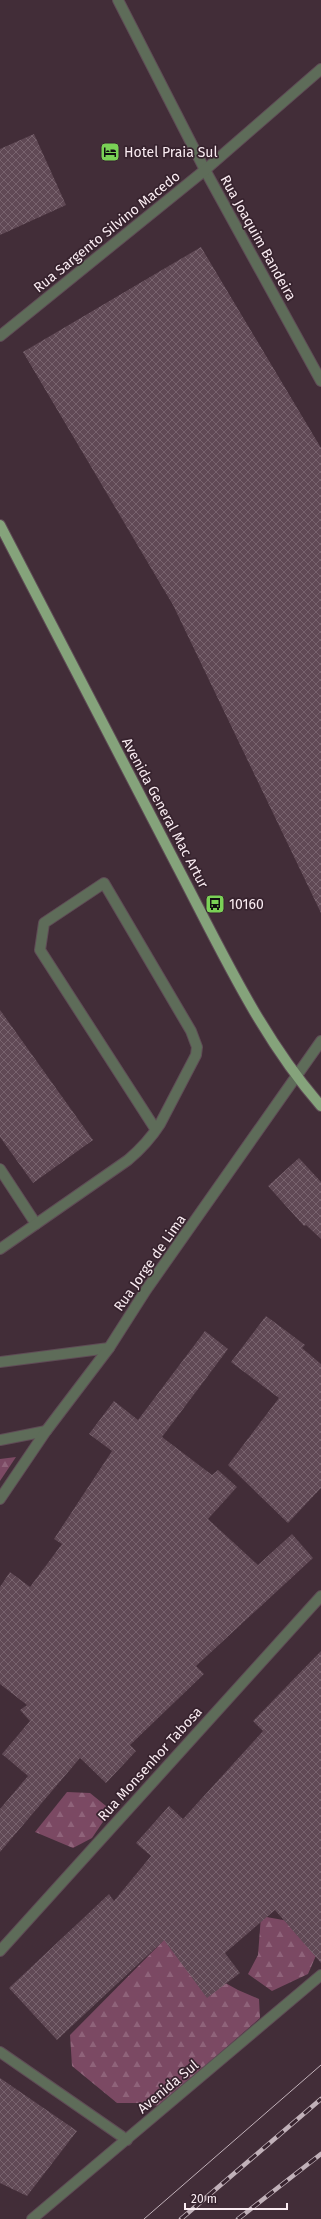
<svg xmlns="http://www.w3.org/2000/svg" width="321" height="2219" font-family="'Fira Sans',sans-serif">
<defs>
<pattern id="forest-firs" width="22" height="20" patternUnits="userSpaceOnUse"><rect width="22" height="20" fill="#7b4963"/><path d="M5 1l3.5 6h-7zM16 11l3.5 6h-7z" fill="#8f637a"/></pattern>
<pattern id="building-cross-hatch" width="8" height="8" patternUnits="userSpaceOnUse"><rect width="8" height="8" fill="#604955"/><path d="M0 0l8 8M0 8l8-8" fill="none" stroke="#78636e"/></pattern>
</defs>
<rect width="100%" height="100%" fill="#422d38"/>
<g fill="url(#forest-firs)">
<path d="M16 1457 0 1481V1459Z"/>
<path d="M67 1792 90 1793 111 1810 92 1838 73 1848 35 1832Z"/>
<path d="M261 1916 294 1922 318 1951 308 1974 272 1991 248 1974 258 1955Z"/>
<path d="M167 1937 193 1965 238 1990 259 1999 260 2018 159 2106 143 2103H117L72 2066 70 2035Z"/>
</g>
<g fill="url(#building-cross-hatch)">
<path d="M34 134 66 205 0 235V149Z"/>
<path d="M201 247 321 448V913L173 605 23 352Z"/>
<path d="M0 1010 93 1140 33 1183 0 1137Z"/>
<path d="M299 1158 321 1182V1239L306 1225 304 1226 268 1186Z"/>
<path d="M266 1316 305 1345 302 1348 321 1364V1488L288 1523 228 1465 279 1398 231 1362Z"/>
<path d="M205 1331 228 1349 162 1437 212 1475 218 1470 237 1487 208 1519 258 1565 292 1534 313 1558 196 1666 204 1674 130 1745 136 1751 106 1783 80 1758 0 1852V1809L28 1776 2 1754 30 1721 20 1710 27 1705 0 1684V1587L10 1572 30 1587 62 1544 54 1539 112 1451 89 1434 114 1401 138 1420Z"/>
<path d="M321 1651V1963L275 1910 225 1953 240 1973 207 1998 164 1940 57 2040 9 1988 109 1894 114 1901 151 1856 136 1843 169 1806 183 1819 263 1731 253 1721Z"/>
<path d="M0 2078 77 2131 27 2196 0 2183Z"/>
</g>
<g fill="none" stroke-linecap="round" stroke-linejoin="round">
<defs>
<g id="minor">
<path d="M118 0 205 170 321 381"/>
<path d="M0 336 205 170 321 69"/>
<path d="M0 1169 36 1224"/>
<path d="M0 1249 128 1160C141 1149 151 1138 160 1124L196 1055 197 1047 191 1031 104 883 44 923 40 950 156 1130"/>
<path d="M0 1362 109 1348"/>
<path d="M0 1440 46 1431"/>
<path d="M0 1499 46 1431 109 1348 146 1290 321 1041"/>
<path d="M0 1951 321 1596"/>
<path d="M0 2052 127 2140"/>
<path d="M32 2219 321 1975"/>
</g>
<path id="major" d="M0 525C58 639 118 752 177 866 220 948 260 1036 321 1106"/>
</defs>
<use href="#minor" stroke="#5f4c56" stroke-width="12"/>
<use href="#major" stroke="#5f4c56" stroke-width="12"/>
<use href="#minor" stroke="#5e6c59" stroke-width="10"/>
<use href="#major" stroke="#85a37b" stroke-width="10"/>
<path stroke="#c1b1b9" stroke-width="1" d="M144 2219 321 2065"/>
<defs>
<g id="rail">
<path d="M181 2219 321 2099"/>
<path d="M238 2219 321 2154"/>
</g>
</defs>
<use href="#rail" stroke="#c1b1b9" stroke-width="4.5"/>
<use href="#rail" stroke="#37232e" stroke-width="3" stroke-dasharray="9" stroke-linecap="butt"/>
</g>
<defs>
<symbol id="hotel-square" viewBox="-11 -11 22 22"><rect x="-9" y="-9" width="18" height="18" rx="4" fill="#7ad156" stroke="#37232e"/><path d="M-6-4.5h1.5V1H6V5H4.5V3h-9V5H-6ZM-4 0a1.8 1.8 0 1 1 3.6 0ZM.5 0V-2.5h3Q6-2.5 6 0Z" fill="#111"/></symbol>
<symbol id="bus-square" viewBox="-11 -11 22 22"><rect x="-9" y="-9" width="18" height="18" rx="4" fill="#7ad156" stroke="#37232e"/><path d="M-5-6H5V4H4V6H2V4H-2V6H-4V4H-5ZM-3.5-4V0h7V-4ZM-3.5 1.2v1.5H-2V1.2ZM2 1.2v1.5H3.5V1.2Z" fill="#111"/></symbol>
</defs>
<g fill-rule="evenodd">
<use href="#hotel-square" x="99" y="141" width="22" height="22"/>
<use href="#bus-square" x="204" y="893" width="22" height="22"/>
</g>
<g text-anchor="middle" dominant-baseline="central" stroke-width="3.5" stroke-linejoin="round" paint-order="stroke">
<g font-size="14" fill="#faecf2" stroke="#37232e" text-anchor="start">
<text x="124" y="152">Hotel Praia Sul</text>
<text x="229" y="904">10160</text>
</g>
<g font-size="14" fill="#faecf2" stroke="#37232e">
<text transform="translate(107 232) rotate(-39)">Rua Sargento Silvino Macedo</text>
<text transform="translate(258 238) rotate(61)">Rua Joaquim Bandeira</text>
<text transform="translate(165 813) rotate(62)">Avenida General Mac Artur</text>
<text transform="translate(150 1263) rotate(-55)">Rua Jorge de Lima</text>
<text transform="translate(150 1764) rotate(-48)">Rua Monsenhor Tabosa</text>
<text transform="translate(168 2087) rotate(-40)">Avenida Sul</text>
</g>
</g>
<path d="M185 2203v6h102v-6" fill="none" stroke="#faecf2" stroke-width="2"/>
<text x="191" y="2203" font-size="12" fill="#faecf2" stroke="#37232e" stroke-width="3" paint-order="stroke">20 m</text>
</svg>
